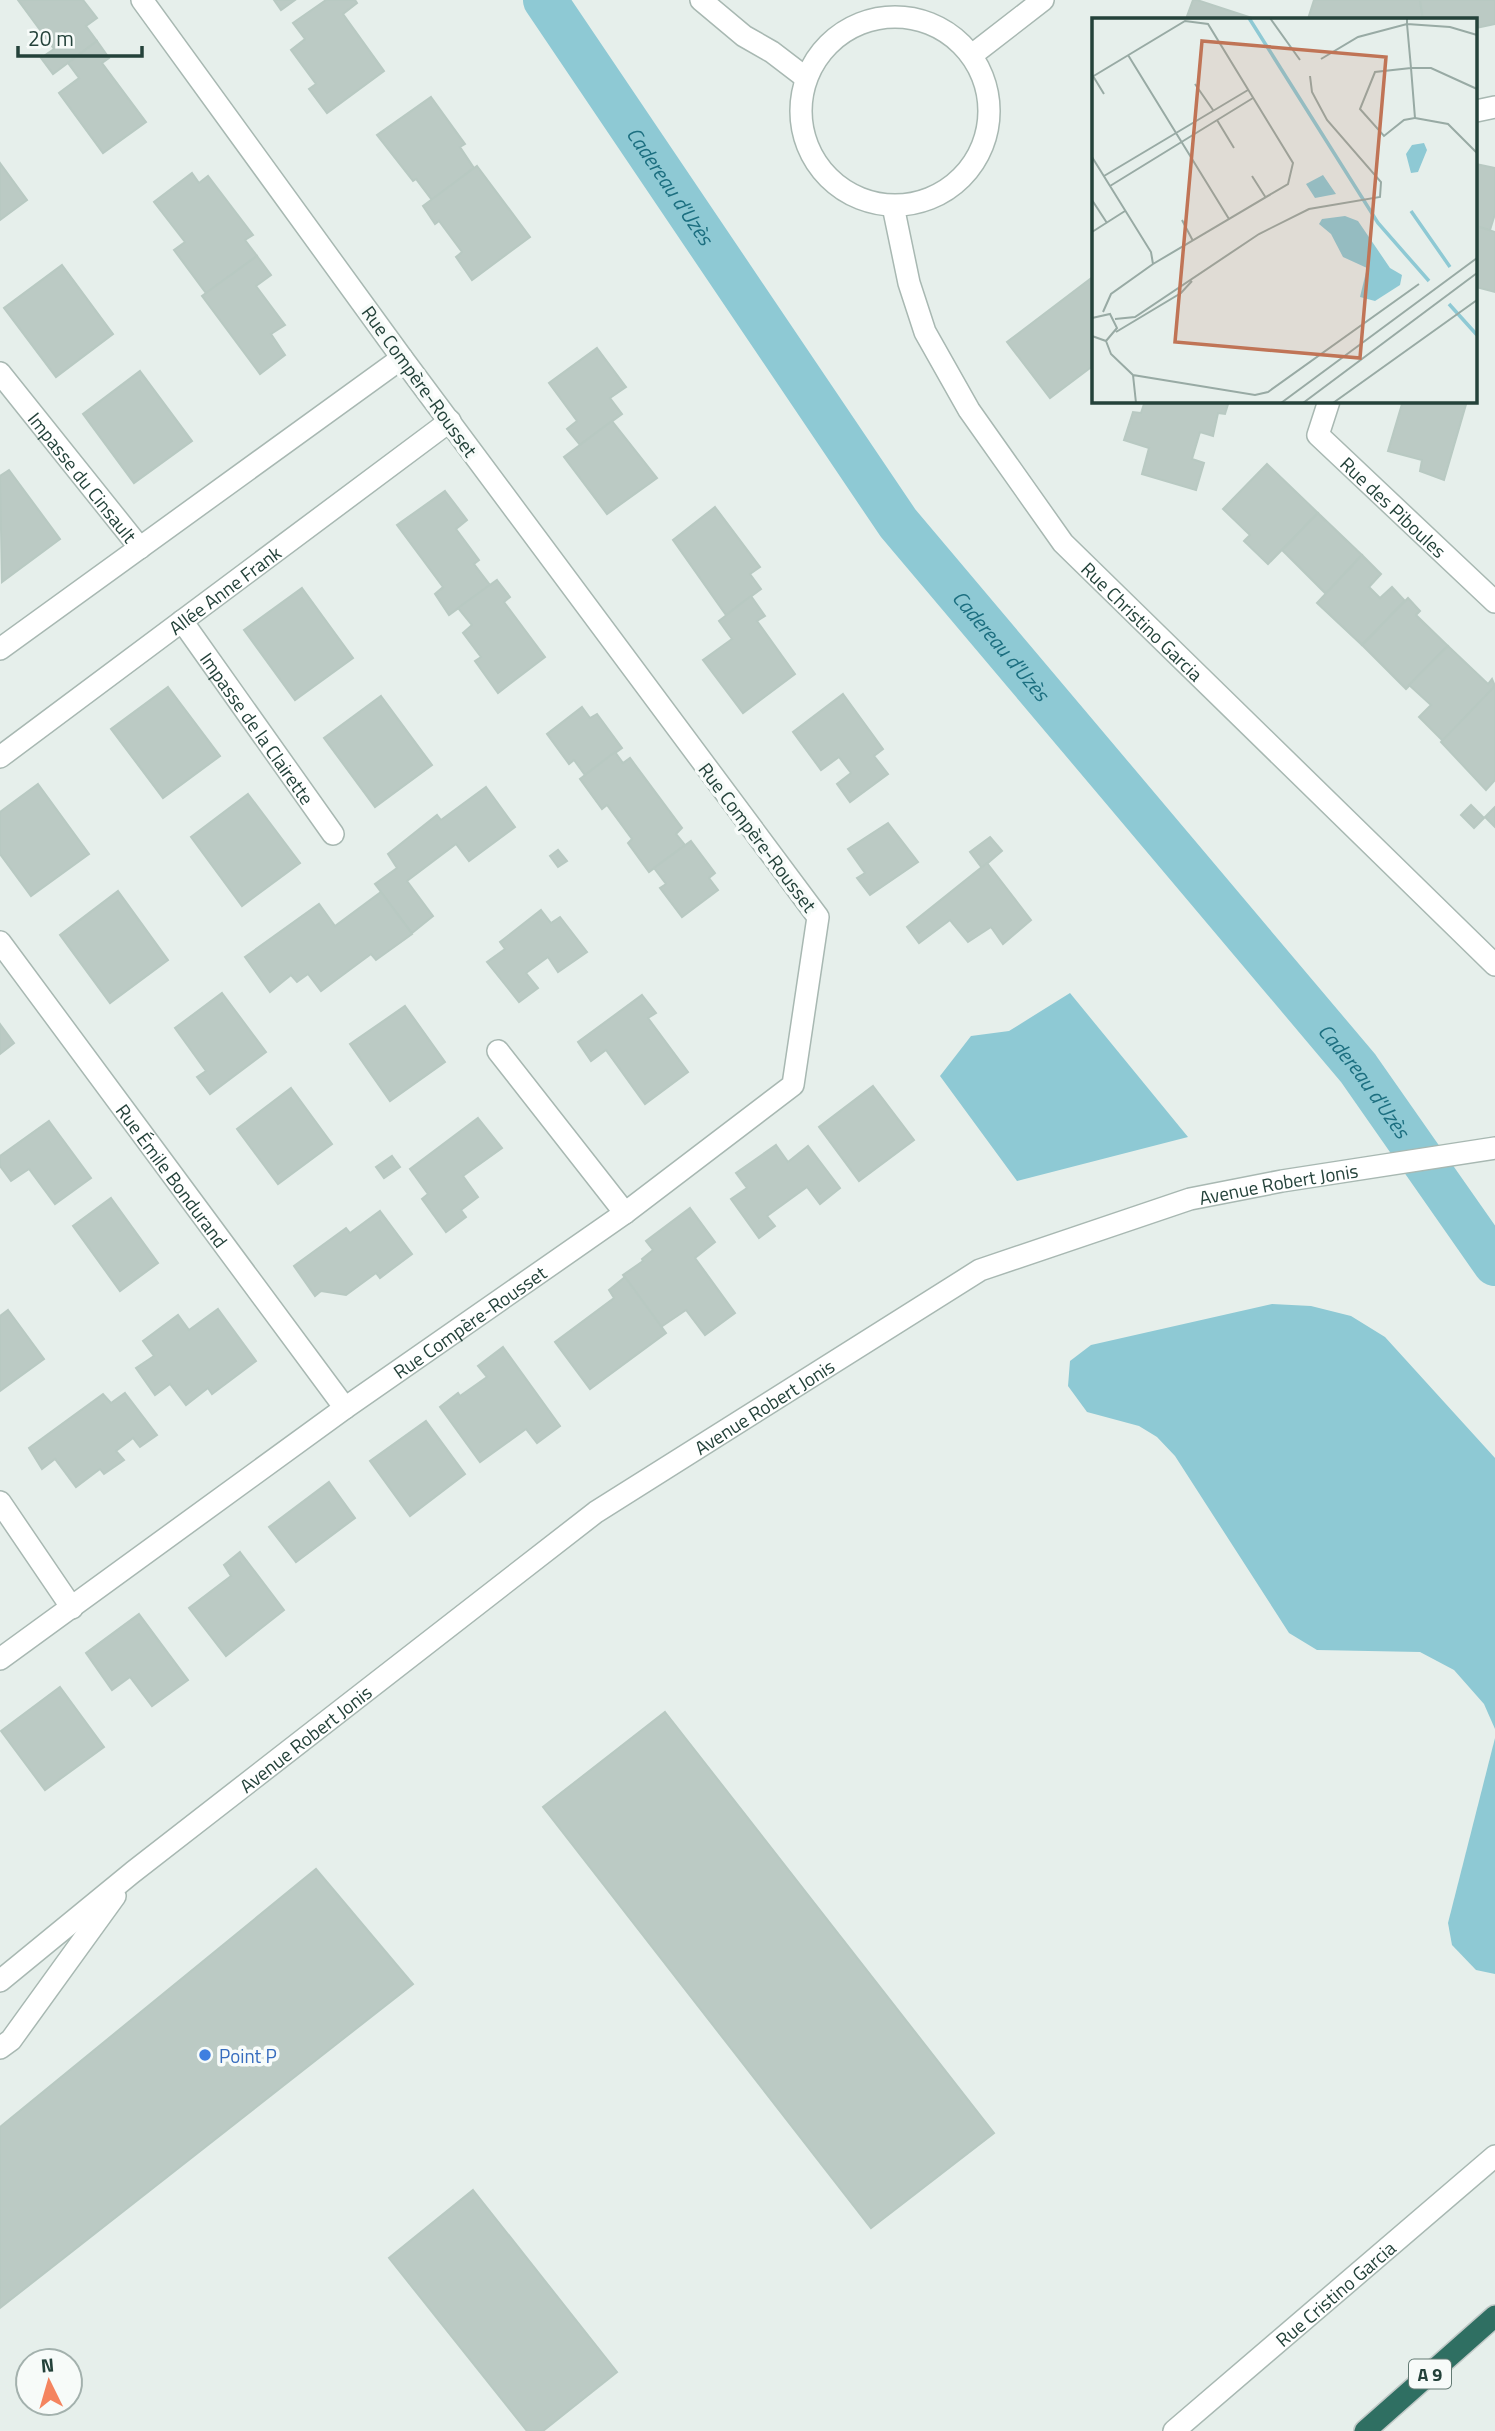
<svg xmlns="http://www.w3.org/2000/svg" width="1495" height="2431" font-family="'Titillium Web',sans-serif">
<rect width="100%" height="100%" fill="#e6efeb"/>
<g fill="#8ec9d4">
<path d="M1070 993 1188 1137 1017 1181 940 1076 971 1036 1009 1031Z"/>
<path d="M1272 1304 1311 1306 1351 1316 1385 1337 1495 1458V1729L1484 1704 1454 1670 1420 1652 1317 1650 1289 1633 1175 1456 1157 1437 1139 1426 1087 1412 1068 1386 1070 1361 1091 1345Z"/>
<path d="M1495 1738V1974L1476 1970 1452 1945 1448 1923Z"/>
</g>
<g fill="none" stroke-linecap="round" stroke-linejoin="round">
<path stroke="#8ec9d4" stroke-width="44" id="s1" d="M545 0 898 523 1358 1068 1495 1264"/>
</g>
<g fill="#bbcac4" stroke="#b8c9c2" stroke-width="2">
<path d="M18 0H83L97 18 86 26 97 41 53 74 41 58 54 49Z"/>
<path d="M274 0H295L281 10Z"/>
<path d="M326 0H355L357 3 343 14 384 71 327 113 309 89 316 84 291 50 305 39 293 23Z"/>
<path d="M1193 0H1197L1255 19H1186Z"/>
<path d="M1314 0H1420L1423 19H1308Z"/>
<path d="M1420 0H1495V24L1476 28V19H1423Z"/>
<path d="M97 41 109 58 102 63 146 122 103 153 59 93 79 78 68 63Z"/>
<path d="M431 97 465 144 460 147 474 168 432 200 416 179 413 181 377 135Z"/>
<path d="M0 163 27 200 0 220Z"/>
<path d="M1476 164 1495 168V214L1490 230 1476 226Z"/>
<path d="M477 166 530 237 472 280 456 257 462 252 439 221 435 224 423 206Z"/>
<path d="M192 173 199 183 208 176 253 235 245 240 257 256 206 293 174 250 185 242 154 202Z"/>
<path d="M1476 226 1495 232V292L1476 287Z"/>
<path d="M257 256 271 275 256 286 285 325 271 334 285 355 260 374 202 296Z"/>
<path d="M62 265 113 334 56 377 4 308Z"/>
<path d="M1094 276V365L1050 398 1007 342Z"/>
<path d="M597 348 626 387 610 398 622 414 580 445 567 429 577 421 549 383Z"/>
<path d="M140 371 192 441 134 483 83 414Z"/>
<path d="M1145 401H1229L1225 414 1218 413 1213 436 1200 432 1192 459 1204 463 1196 490 1142 474 1149 448 1124 440 1133 412 1141 413Z"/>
<path d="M1394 401H1467L1444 480 1420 471 1422 460 1388 451 1402 404Z"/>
<path d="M612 421 657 478 607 514 564 457Z"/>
<path d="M1267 464 1318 513 1268 564 1244 541 1250 535 1223 509Z"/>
<path d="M9 470 60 539 2 582 0 476Z"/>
<path d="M445 491 467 520 456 529 479 560 474 564 490 585 449 615 435 594 443 587 397 525Z"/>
<path d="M715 507 760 567 750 574 761 589 726 615 673 540Z"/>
<path d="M1318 513 1362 555 1326 594 1282 550Z"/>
<path d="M1362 555 1381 574 1369 587 1380 598 1392 587 1405 601 1362 645 1317 603Z"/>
<path d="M497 580 510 597 504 602 545 657 498 693 475 661 481 657 463 633 472 625 458 608Z"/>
<path d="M302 588 353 658 295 700 244 630Z"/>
<path d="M751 596 765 616 757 621 795 674 743 713 703 660 732 639 719 621Z"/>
<path d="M1408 598 1420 611 1416 615 1448 646 1406 689 1362 645Z"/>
<path d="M1448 646 1488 684 1492 679 1495 686 1443 741 1419 717 1431 705 1409 685Z"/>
<path d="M1495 686V780L1486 790 1441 742Z"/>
<path d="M168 687 220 756 163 798 111 729Z"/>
<path d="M843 694 883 749 874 756 888 774 850 802 837 784 851 773 839 757 821 770 793 732Z"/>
<path d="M381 696 432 765 375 807 324 738Z"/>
<path d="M582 707 590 718 597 714 622 748 585 775 574 760 569 764 547 734Z"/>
<path d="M615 752 623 763 630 758 682 828 676 834 685 845 649 872 628 843 632 839 607 805 602 809 580 779Z"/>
<path d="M38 784 89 854 31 896 0 854V812Z"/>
<path d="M486 787 515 827 469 861 456 844 407 881 433 916 412 933 375 884 397 868 388 854 437 815 441 820Z"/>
<path d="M248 794 300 863 242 906 191 837Z"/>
<path d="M1471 805 1484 818 1474 828 1461 815Z"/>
<path d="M1495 807V827L1485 817Z"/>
<path d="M888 823 918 862 870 895 857 878 865 873 848 849Z"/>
<path d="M990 837 1002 851 982 868 970 852Z"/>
<path d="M691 841 715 873 709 878 718 890 682 917 660 888 666 884 654 868Z"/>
<path d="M558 850 567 861 558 867 550 856Z"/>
<path d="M987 863 1031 920 1003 944 991 927 968 942 950 920 919 943 907 927Z"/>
<path d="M118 891 168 960 110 1003 60 935Z"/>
<path d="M381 892 412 934 376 960 371 954 321 991 308 974 297 982 291 975 270 992 245 957 319 904 335 926Z"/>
<path d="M541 910 551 923 560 917 587 952 558 972 548 957 526 973 538 988 519 1002 487 962 505 949 500 942Z"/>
<path d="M222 993 266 1052 210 1094 197 1077 206 1071 175 1028Z"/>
<path d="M642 995 656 1013 648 1018 688 1072 645 1104 606 1050 591 1061 578 1042Z"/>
<path d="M405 1006 445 1062 390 1101 350 1044Z"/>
<path d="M0 1024 14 1043 0 1054Z"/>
<path d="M873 1086 914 1140 859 1181 819 1127Z"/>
<path d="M291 1088 332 1144 278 1184 237 1129Z"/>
<path d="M478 1118 502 1148 463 1176 478 1197 461 1210 466 1217 446 1232 422 1199 428 1194 410 1169Z"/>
<path d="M49 1121 91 1178 55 1204 29 1169 11 1181 0 1166V1156Z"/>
<path d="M776 1145 788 1162 808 1146 840 1188 820 1204 807 1187 767 1216 775 1226 759 1238 731 1199 747 1188 736 1173Z"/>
<path d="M392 1156 400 1167 384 1178 376 1167Z"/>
<path d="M111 1198 158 1263 120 1291 73 1226Z"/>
<path d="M690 1208 715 1242 695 1258 735 1313 705 1335 686 1310 661 1327 623 1275 643 1261 642 1259 653 1250 646 1241Z"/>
<path d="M380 1211 412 1254 380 1278 376 1273 346 1295 321 1291 315 1296 294 1266 346 1228 350 1233Z"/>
<path d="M625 1277 666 1333 590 1389 555 1342 614 1298 609 1290Z"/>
<path d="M218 1309 256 1361 212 1394 208 1388 186 1405 170 1384 155 1395 136 1368 154 1356 143 1341 178 1315 189 1330Z"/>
<path d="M8 1310 44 1359 0 1391V1316Z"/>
<path d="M503 1347 560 1426 537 1443 526 1429 480 1462 440 1407 458 1393 460 1396 487 1377 478 1366Z"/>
<path d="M125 1393 157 1435 140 1447 133 1438 116 1451 124 1460 104 1474 100 1469 76 1487 55 1459 42 1469 29 1448 103 1394 111 1403Z"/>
<path d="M426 1421 465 1474 410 1516 370 1461Z"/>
<path d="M329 1482 355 1518 296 1562 269 1527Z"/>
<path d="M240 1552 284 1610 226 1656 189 1608 231 1576 224 1565Z"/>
<path d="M139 1614 188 1680 152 1706 130 1677 112 1690 86 1653Z"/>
<path d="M60 1687 104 1747 45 1790 1 1731Z"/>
<path d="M665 1712 994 2133 871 2228 543 1807Z"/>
<path d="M316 1869 413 1984 0 2308V2127Z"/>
<path d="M473 2190 617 2372 543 2431H527L389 2258Z"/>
</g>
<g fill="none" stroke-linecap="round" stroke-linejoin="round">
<defs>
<g id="minor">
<path d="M701 0 744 36 772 52 806 78"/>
<circle cx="895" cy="111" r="94"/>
<path d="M972 55 1043 0"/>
<path d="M1476 111 1495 107"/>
<path id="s2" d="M893 206 909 283 925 332 969 410 1063 543 1495 965"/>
<path id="s3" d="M0 373 140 548"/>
<path id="s4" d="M1329 401 1318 435 1495 602"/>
<path id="s5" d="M182 621 333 834"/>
<path d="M0 649 402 358"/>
<path id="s6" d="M0 757 450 421"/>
<path id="s7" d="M0 942 345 1408"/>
<path d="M498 1051 625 1213"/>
<path d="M0 1502 72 1608"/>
<path id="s8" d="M0 1659 345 1408 625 1213 793 1085 818 917 402 358 142 0"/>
<path id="s9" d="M0 1981 133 1872 596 1512 980 1270 1190 1199 1282 1181 1495 1148"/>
<path d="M0 2048 11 2040 115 1896"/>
<path id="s10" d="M1174 2431 1495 2156"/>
</g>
<path id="highway" d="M1365 2431 1495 2316"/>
</defs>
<use href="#minor" stroke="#a8b8b2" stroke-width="24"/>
<use href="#highway" stroke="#c2cac8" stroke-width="24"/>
<use href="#minor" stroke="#fff" stroke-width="21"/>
<use href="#highway" stroke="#2f6f62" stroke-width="21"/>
</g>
<circle fill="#3f7fe0" stroke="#f7fbf9" stroke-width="2.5" cx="205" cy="2055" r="7"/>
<g text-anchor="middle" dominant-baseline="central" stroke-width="7" stroke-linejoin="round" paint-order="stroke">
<rect fill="#f7fbf9" stroke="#637a73" stroke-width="2" x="1409" y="2359.5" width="42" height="29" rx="5"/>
<g font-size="18" font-weight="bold" fill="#24423a">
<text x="1430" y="2374">A 9</text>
</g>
<g font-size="19" fill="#24423a" stroke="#f7fbf9">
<text transform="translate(420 381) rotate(54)">Rue Compère-Rousset</text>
<text stroke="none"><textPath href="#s3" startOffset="133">Impasse du Cinsault</textPath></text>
<text stroke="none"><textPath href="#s4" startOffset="140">Rue des Piboules</textPath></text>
<text stroke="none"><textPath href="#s6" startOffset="280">Allée Anne Frank</textPath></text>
<text stroke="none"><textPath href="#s2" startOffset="494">Rue Christino Garcia</textPath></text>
<text stroke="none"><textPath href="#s5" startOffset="131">Impasse de la Clairette</textPath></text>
<text transform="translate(758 837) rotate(53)">Rue Compère-Rousset</text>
<text stroke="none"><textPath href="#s7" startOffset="290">Rue Émile Bondurand</textPath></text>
<text stroke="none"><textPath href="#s9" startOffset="1524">Avenue Robert Jonis</textPath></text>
<text stroke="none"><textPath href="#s8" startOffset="578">Rue Compère-Rousset</textPath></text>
<text stroke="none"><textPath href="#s9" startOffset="957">Avenue Robert Jonis</textPath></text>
<text stroke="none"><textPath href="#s9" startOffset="390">Avenue Robert Jonis</textPath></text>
<text stroke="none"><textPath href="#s10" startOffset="212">Rue Cristino Garcia</textPath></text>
</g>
<g font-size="19" fill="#366cbe" stroke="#f7fbf9" text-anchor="start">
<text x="219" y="2055">Point P</text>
</g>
<g font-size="21" font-style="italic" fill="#1c6f80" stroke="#f7fbf9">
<text stroke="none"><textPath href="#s1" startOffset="224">Cadereau d'Uzès</textPath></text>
<text stroke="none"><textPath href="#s1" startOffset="791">Cadereau d'Uzès</textPath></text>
<text stroke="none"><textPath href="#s1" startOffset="1358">Cadereau d'Uzès</textPath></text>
</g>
</g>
<g transform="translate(1092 18)">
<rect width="385" height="385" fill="#e6efeb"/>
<path d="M332 125 335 132 326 154 319 155 314 136 320 127ZM231 157 244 176 223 180 214 166ZM253 198 266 203 298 250 310 257 308 267 283 283 268 279 275 250 251 239 239 216 227 206 230 201Z" fill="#8ec9d4"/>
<path fill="none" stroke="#8ec9d4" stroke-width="3.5" d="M157 0 286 205 337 263M319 193 358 249M357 286 385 317"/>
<path fill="none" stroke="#98aaa4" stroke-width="2" d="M178 0 208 42M315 0V6L319 50 323 100 312 102 292 118 268 91 283 54 319 50H339L385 71M36 37 137 201M229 41 266 19 315 6 358 9 385 17M1 58 12 76M0 59 93 3 116 6 201 145 196 166 61 246 19 276 11 294M103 66 121 92M323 100 356 106 385 135M125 102 142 130M0 139 59 234 61 246M12 158 156 72M160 158 174 180M18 168 161 80M0 182 15 205M90 202 101 223M0 214 33 193M0 300 18 296 25 310 14 323 0 318M23 301 43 299 167 216 217 191 288 179 289 164 235 102 220 74 218 58M24 314 89 275 100 263M14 323 19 336 41 357 163 377 176 374 327 266M41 357 44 385M189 385 385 240M211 385 385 255M241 385 385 282"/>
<path fill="#c07456" fill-opacity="0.15" stroke="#c07456" stroke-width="3.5" d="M110 23 294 39 268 340 83 324Z"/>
<rect width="385" height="385" fill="none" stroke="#24423a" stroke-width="3.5"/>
</g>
<g transform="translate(49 2382) rotate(355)"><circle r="33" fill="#f7fbf9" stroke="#a3b1ad" stroke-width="2"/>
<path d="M0-5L12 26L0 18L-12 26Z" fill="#f4845f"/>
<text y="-10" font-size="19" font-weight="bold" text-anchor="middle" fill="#24423a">N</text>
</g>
<path d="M18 46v10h124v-10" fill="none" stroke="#24423a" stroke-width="3.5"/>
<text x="28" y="46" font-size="21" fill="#24423a" stroke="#f7fbf9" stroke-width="5" paint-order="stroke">20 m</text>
</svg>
